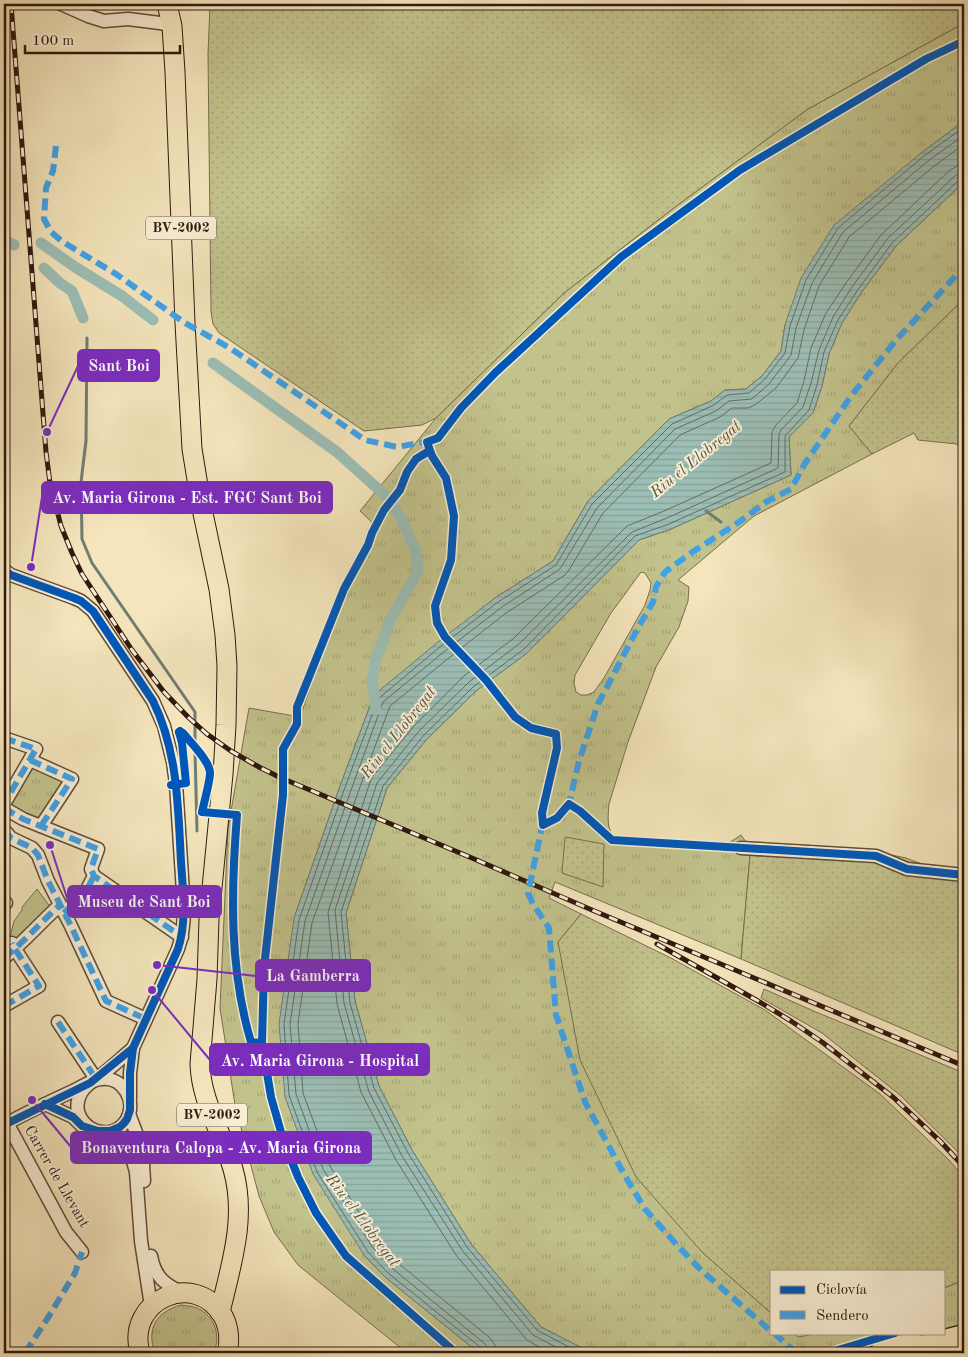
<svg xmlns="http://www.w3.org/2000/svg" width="968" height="1357" font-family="'Old Standard TT',serif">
<defs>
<pattern id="grass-tufts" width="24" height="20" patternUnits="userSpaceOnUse" patternTransform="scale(1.25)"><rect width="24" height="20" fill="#c2c28c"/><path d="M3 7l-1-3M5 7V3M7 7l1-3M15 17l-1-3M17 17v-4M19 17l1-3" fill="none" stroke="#a7a678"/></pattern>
<pattern id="garden-dots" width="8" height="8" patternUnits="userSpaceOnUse" patternTransform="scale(1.25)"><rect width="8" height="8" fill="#c2c28c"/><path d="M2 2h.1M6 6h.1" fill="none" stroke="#a7a678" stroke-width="1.8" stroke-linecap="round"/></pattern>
<pattern id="water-rules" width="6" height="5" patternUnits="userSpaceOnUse" patternTransform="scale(1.25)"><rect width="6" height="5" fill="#9cbeb5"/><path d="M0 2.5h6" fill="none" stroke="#87a39a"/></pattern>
</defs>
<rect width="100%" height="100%" fill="#f4e5bc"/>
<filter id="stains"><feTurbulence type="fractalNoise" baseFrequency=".004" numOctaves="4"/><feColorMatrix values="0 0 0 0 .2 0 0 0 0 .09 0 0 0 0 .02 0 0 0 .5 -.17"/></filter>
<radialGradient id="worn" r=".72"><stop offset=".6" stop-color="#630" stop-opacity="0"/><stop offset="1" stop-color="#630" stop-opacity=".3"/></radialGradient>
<g fill="url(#grass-tufts)" stroke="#796d4d" fill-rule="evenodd">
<path d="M964 23V121L921 153 785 325 781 351 762 376 746 389 725 390 711 401 669 419 588 501 553 561 495 598 374 695 339 789 294 918 364 1255 385 1277 479 1353H407L298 1265 274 1232 259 1196 235 1105 220 1008 228 828 249 708 300 717 328 636 378 528 360 511 436 418 564 293 675 207 808 109Z"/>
<path d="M964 182V299L898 363 849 426 872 454 754 516 678 580 689 587 688 601 679 627 656 667 628 742 609 804C608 815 606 832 616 838L729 843 741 835 746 842 751 844 741 959 555 882 549 898 581 914 558 942 702 1252 772 1314V1333H794L798 1337 821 1333H944V1288L964 1280V1353H592L541 1327 471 1244 412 1150 379 1086 355 1001 346 913 387 788 427 739 476 691 527 653 639 540 671 529 791 475 789 437 813 413 822 386 829 354 842 323 861 293 896 246ZM641 572 645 573 651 583 650 590 645 605 604 678 594 692 587 695H581L576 692 574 683 575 675 611 613Z"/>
<path d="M33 765 68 781 39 823 7 808Z"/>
<path d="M181 1305C188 1306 194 1306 201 1310 216 1319 221 1338 213 1353H155C146 1329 156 1312 181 1305Z"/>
</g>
<path fill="#c2c28c" stroke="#796d4d" d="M37 889 51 908 16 943 10 937 14 921 22 910V907Z"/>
<g fill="url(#garden-dots)" stroke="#796d4d">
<path d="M210 4H964V23L808 109 675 207 564 293 436 418 422 425 364 431 219 333 213 324 211 312 208 54Z"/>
<path d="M964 299V455L963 454 957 444 918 440 914 433 872 454 849 426 898 363Z"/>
<path d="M565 837 604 844 603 887 562 873Z"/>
<path d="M751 844 877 852 906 858 922 864 964 872V1055L741 959Z"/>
<path d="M581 914 671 958 765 1010 880 1094 949 1160 964 1178V1280L944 1288V1271H772V1314L702 1252 636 1177 580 1060 558 942Z"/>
<path d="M764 989 816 1012 964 1073V1160L956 1150 900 1095 822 1033 761 998Z"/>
</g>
<path fill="url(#water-rules)" stroke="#717c72" d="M964 121V182L896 246 861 293 842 323 829 354 822 386 813 413 789 437 791 475 671 529 639 540 527 653 476 691 427 739 387 788 346 913 355 1001 379 1086 412 1150 471 1244 541 1327 592 1353H479L385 1277 364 1255 313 1174 285 1097 279 1024 294 918 339 789 374 695 438 642 495 598 553 561 588 501 669 419 711 401 725 390 746 389 762 376 781 351 785 325 801 278 834 225 921 153Z"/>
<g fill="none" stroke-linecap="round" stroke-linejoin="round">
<g stroke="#666b62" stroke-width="1">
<path d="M482 1353 480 1347 388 1273 368 1252 317 1172 289 1095 284 1024 299 920 344 790 378 699 441 646 498 602 556 565 592 504 672 424 714 405 727 395 749 393 765 379 785 353 790 326 806 280 838 228 924 156 964 127"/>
<path d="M488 1353V1348L484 1343 393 1269 373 1248 323 1169 296 1094 290 1024 305 921 350 793 383 702 445 651 502 607 560 569 597 508 675 429 716 411 729 401 752 399 769 384 791 355 796 328 812 283 843 232 928 161 964 135"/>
<path d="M496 1353 495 1345 489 1337 398 1263 379 1244 330 1166 303 1093 298 1024 312 923 357 795 390 706 450 657 506 613 565 575 569 570 603 513 680 435 720 417 732 408H748L755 405 776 388 798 358 804 330 819 286 849 237 933 167 964 144"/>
<path d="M550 1353 527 1340 456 1255 396 1160 361 1092 337 1004 328 912 370 782 373 776 414 726 464 676 514 638 627 526 664 511 771 463 772 432 776 425 797 403 804 381 811 348 826 313 846 283 881 235 950 170 957 166 964 165"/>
<path d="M567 1353 533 1335 462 1250 402 1156 369 1092 344 1003 335 910 377 783 419 731 469 682 519 644 632 532 667 518 778 468 779 434 781 430 803 407 811 383 819 350 833 317 852 287 888 238 955 176 959 173H964"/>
<path d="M580 1353 537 1330 467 1247 408 1153 374 1088 350 1003 341 912 383 786 424 735 473 687 524 649 635 536 669 524 785 472V436L809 410 817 385 824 352 838 320 857 291 892 243 959 180 964 179"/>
</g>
<g stroke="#717c72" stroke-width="3">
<path d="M87 338 86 441 81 482 82 539 92 563 195 712V751L197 831"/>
<path d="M706 511 721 522"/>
</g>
<g stroke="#9cbeb5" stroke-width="11">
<path d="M4 240 14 245"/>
<path d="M41 243 75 267 122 296 153 320"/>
<path d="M44 268 60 283 72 291 83 318"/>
<path d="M213 363 337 452 387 497 402 520 416 551 418 571 389 622 385 636 376 658 372 680 376 710"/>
</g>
<defs>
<g id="street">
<path d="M61 4 88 16 104 21 128 19 160 23 172 26"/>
<path d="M4 570 11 575 74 598 81 601 93 611 153 701 164 726 173 762 176 784 184 908C184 923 183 935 178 949L133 1048 130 1073V1098"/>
<path d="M4 738 36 749 4 804"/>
<path d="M30 760 72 779 41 826"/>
<path d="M4 808 23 819 98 849 91 869 94 876 182 937"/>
<path d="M4 830 11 838 32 848 38 855 48 881 70 924 106 1001 146 1019"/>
<path d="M741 848 876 856 907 869 964 875"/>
<path d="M4 901 6 903"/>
<path d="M64 913 85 893 94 876"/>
<path d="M4 958C24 942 41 922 60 905"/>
<path d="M4 1006 39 986 15 949 12 943"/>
<path d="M58 1022 96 1079"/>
<path d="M45 1104 73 1117 82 1126 117 1140 131 1154 136 1172 141 1241 151 1306"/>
<path d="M129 1114 142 1148 144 1181"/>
<path d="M4 1117 66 1232 82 1252"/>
<path d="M4 1125C26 1113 49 1102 73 1091 82 1087 91 1080 101 1079 123 1076 138 1102 126 1121 107 1148 65 1122 81 1093 86 1084 96 1079 104 1073 114 1065 124 1056 133 1048"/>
<path d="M151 1256C155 1277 164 1284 183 1293"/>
</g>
<g id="primary">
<path d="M167 4 172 26 175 72 185 323 192 449 201 504 219 589 225 635 227 666 226 725 223 774 209 919 207 979 200 1064C201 1102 223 1134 233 1169 247 1218 231 1265 220 1312"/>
<path d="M140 1353C125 1300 195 1269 223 1316 229 1327 230 1341 227 1353"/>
</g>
<g id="highway">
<path d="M881 1353 913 1343"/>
<path d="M899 1353 964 1336"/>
</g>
</defs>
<use href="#street" stroke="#614b3a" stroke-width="15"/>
<use href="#primary" stroke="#30180e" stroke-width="21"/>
<use href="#highway" stroke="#30180e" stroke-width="25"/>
<use href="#street" stroke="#f8eed3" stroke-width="12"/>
<use href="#primary" stroke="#f4e5bc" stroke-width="19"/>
<use href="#highway" stroke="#f4e5bc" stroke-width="22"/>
<defs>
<g id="rail">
<path d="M11 4 46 452 50 483 61 526 72 553 82 574 132 650 164 692 189 718 207 734 231 751 259 767 279 777 472 858 592 910 964 1066"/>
<path d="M657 944 758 1001 791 1021 822 1042 893 1097 940 1141 964 1167"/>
</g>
</defs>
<use href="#rail" stroke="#30180e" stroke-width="5"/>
<use href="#rail" stroke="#f8eed3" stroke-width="3" stroke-dasharray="9" stroke-linecap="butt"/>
<g stroke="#3ea2e9" stroke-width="6" stroke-dasharray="12 6" stroke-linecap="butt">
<path d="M56 146 53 171 46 188 44 219 51 232 63 242 116 274 185 323 230 348 365 440 397 447 430 441"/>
<path d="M4 738 36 749 4 804"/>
<path d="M30 760 72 779 41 826"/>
<path d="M566 807 569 804 579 761 598 704 639 626 653 602 656 587 665 572 691 553 739 522 766 502 791 489 804 465 851 396 897 339 964 267"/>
<path d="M4 808 23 819 98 849 91 869 94 876 182 937"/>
<path d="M543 822 528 893 533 904 549 928 556 1015 585 1102 625 1176 645 1209 677 1245 701 1270 772 1332"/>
<path d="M4 830 11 838 32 848 38 855 48 881 70 924 106 1001 146 1019"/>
<path d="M4 901 6 903"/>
<path d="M64 913 85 893 94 876"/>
<path d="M4 958C24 942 41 922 60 905"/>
<path d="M4 1006 39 986 15 949 12 943"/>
<path d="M58 1022 96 1079"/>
<path d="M774 1333 792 1349"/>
<path d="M25 1353 49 1316 75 1273 82 1252"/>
</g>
<defs>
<g id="cycleway">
<path d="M964 41 926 59 740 170 621 257 496 372 461 408 438 438 427 442 432 456 446 478 454 516 451 560 435 606 437 623 445 637 486 680 515 717 531 728 556 734 557 748 542 813 543 825 557 818 569 804 580 811 612 840 876 856 907 869 964 875"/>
<path d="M429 451 416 459 407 472 400 490 384 510 372 533 368 545 344 589 297 707V724L283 749V795L264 968 262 1043 271 1097 283 1139 298 1177 316 1213 346 1256 456 1353"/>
<path d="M4 570 11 575 74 598 81 601 93 611 153 701C178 752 178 807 181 862 183 891 187 921 178 949L133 1048 130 1073V1110L127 1119 124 1123 120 1127 110 1131H98L82 1126 73 1117 45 1104"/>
<path d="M179 732 180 731 183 733C190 742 210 761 210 773 210 781 204 803 202 812L237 815C231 891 229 968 251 1042L262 1043"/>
<path d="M171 785 186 783 182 743 179 732"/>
<path d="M4 1125 90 1083 133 1048"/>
<path d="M828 1353 895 1333"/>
</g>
</defs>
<use href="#cycleway" stroke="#f8eed3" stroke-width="11"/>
<use href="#cycleway" stroke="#0057b8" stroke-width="8"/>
</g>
<g text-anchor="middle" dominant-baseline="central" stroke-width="4" stroke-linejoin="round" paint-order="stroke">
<g fill="#f8eed3" stroke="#6c5849" stroke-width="1">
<rect x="146" y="216.5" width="70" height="23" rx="4"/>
<rect x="177" y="1103.5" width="70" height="23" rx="4"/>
</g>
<g font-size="14" font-weight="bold" fill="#30180e">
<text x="181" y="228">BV-2002</text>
<text x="212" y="1115">BV-2002</text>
</g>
<g font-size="15" fill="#30180e" stroke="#f8eed3">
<text transform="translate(56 1177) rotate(60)">Carrer de Llevant</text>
</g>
<g font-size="16" font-style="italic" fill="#565248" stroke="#f8eed3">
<text transform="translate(696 460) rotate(-39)">Riu el Llobregat</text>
<text transform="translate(399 733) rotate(-52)">Riu el Llobregat</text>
<text transform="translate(362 1221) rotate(53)">Riu el Llobregat</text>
</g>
</g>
<path fill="none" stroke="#7b2cbf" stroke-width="2" d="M47 432L78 366M31 567L42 497M50 845L68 901M157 965L256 976M152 990L210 1060M32 1100L71 1147"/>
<g fill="#7b2cbf" stroke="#f8eed3" stroke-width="2">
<circle cx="47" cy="432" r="5"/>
<circle cx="31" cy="567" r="5"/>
<circle cx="50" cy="845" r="5"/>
<circle cx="157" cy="965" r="5"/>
<circle cx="152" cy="990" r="5"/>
<circle cx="32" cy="1100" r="5"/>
</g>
<g fill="#7b2cbf" stroke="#7b2cbf" stroke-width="2">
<rect x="78" y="350" width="81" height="31" rx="5"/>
<rect x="42" y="482" width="290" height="31" rx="5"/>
<rect x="68" y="886" width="153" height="31" rx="5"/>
<rect x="256" y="960" width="114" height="31" rx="5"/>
<rect x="210" y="1044" width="219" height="31" rx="5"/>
<rect x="71" y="1132" width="300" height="31" rx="5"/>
</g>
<g font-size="16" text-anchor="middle" font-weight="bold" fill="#fff">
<text x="119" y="371">Sant Boi</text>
<text x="187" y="503">Av. Maria Girona - Est. FGC Sant Boi</text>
<text x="144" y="907">Museu de Sant Boi</text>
<text x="313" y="981">La Gamberra</text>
<text x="320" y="1066">Av. Maria Girona - Hospital</text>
<text x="221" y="1153">Bonaventura Calopa - Av. Maria Girona</text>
</g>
<rect width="968" height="1357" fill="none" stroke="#f4e5bc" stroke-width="20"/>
<rect x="5" y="5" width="958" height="1347" fill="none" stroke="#30180e" stroke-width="2.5"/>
<rect x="10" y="10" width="948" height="1337" fill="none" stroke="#30180e"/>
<rect x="770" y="1270" width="175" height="65" fill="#f8eed3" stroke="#a89884"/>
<rect x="780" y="1286" width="25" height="8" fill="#0057b8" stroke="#a89884"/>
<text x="816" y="1294" font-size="15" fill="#30180e">Ciclovía</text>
<rect x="780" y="1311" width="25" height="8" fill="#3ea2e9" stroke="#a89884"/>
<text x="816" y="1320" font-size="15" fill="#30180e">Sendero</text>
<path d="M25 45v8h155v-8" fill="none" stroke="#30180e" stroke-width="2.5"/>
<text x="32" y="45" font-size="15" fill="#30180e" stroke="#f8eed3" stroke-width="4" paint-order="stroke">100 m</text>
<rect width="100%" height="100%" filter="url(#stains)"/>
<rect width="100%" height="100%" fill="url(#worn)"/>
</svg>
